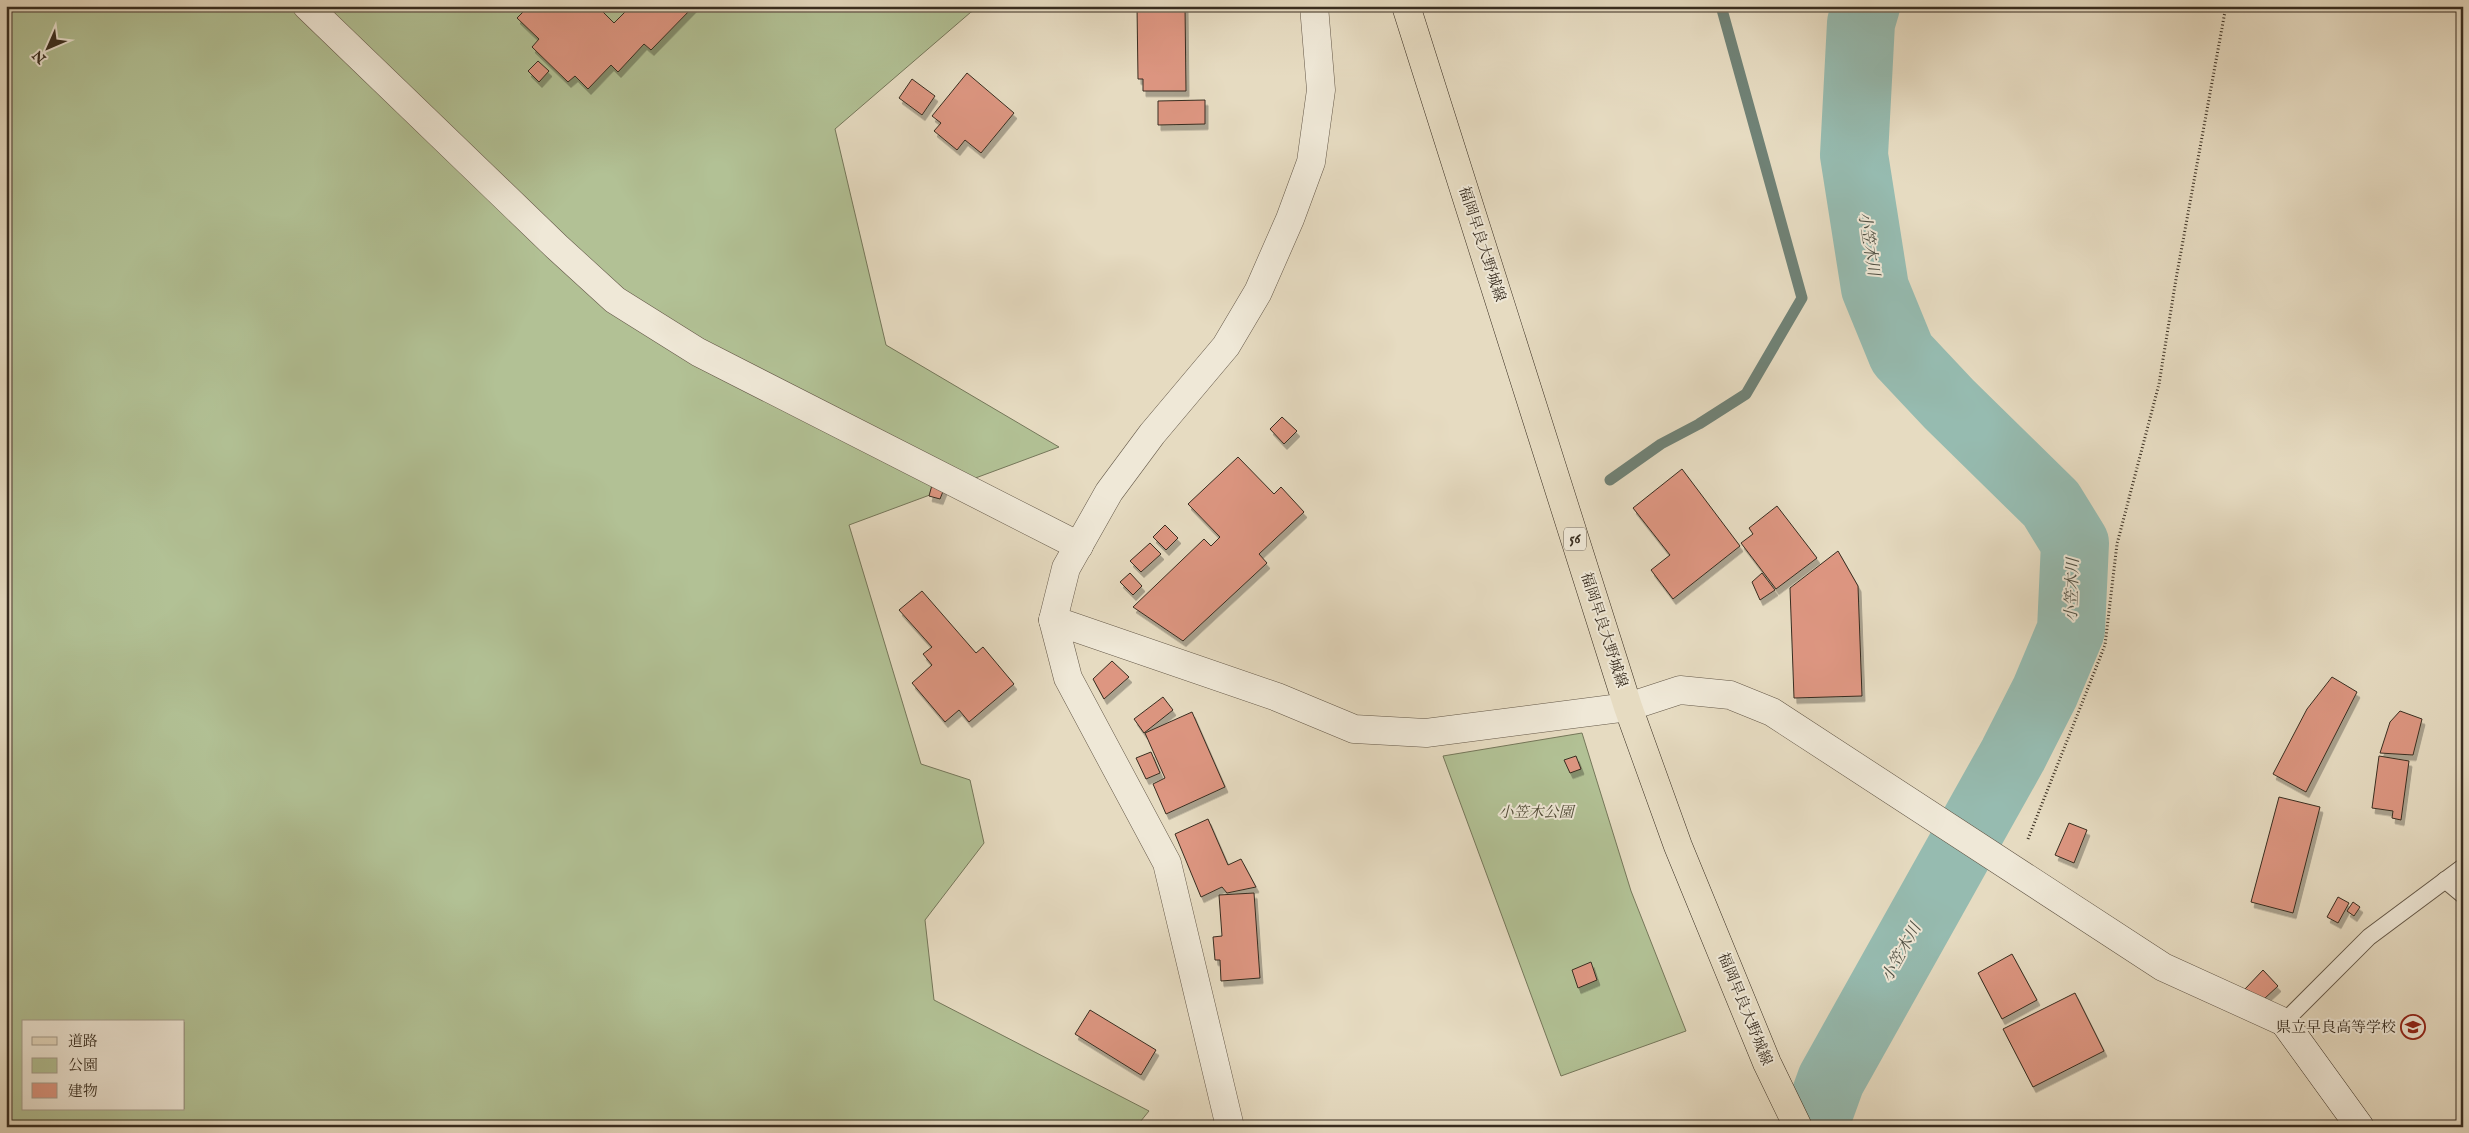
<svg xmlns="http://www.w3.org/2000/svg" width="2469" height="1133" font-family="'IM FELL English','Noto Serif JP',serif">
<defs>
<filter id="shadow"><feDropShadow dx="3" dy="5.5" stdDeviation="0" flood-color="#0004"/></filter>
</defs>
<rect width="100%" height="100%" fill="#e6dbc1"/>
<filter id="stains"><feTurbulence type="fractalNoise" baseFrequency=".004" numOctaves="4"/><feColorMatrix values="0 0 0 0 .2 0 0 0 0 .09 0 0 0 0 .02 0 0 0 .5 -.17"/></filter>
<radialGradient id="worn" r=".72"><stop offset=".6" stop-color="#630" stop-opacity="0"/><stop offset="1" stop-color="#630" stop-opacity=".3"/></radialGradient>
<g fill="#b2c195" stroke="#75775a" fill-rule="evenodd">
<path d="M6 6H992L971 12 835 129 886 345 1059 447 849 525 921 764 970 780 984 843 925 920 934 1000 1149 1111 1136 1127H6ZM24 1022H184V1109H24Z"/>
<path d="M1582 733 1631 891 1686 1031 1561 1076 1443 756Z"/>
</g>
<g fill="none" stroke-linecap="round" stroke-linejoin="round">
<path stroke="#708276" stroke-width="11" d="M1610 480 1661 444 1699 424 1746 394 1802 298 1721 6"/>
<path stroke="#96bbb0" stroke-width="68" d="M1814 1127 1831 1080 2013 755 2045 692 2071 630 2075 543 2051 504 1949 404 1902 354 1875 288 1854 155 1861 23 1866 6"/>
</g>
<g fill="#dd9681" stroke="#382d20" filter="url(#shadow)">
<path d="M529 6H597L614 23 631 6H694L651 50 644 44 618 72 611 65 588 89 575 76 568 82 532 47 539 39 517 18Z"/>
<path d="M1137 6H1185L1186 91H1143V79H1138Z"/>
<path d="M538 61 549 71 539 82 528 71Z"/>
<path d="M967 73 1014 113 981 153 965 140 957 150 934 131 941 123 932 116Z"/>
<path d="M912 79 935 96 922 115 899 98Z"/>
<path d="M1205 100V124L1158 125V101Z"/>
<path d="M1282 417 1297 431 1284 444 1270 429Z"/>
<path d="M1238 457 1274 494 1281 487 1304 512 1259 554 1267 563 1183 641 1133 607 1204 539 1211 546 1220 537 1188 504Z"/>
<path d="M1682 469 1740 546 1673 599 1651 570 1670 555 1633 508Z"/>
<path d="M932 485 944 489 940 499 929 496Z"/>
<path d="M1777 506 1817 558 1776 589 1741 543 1753 534 1749 528Z"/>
<path d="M1165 525 1178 538 1166 550 1153 537Z"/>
<path d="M1150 543 1161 554 1141 572 1130 561Z"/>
<path d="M1838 551 1858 586 1862 696 1794 698 1790 588Z"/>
<path d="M1130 573 1142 586 1133 595 1120 582Z"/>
<path d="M1762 573 1775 590 1760 600 1752 582Z"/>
<path d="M922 591 976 653 983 647 1014 684 969 722 959 710 945 722 912 683 932 665 923 654 932 647 899 610Z"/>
<path d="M1112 661 1129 677 1104 699 1093 679Z"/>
<path d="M2332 677 2357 692 2306 792 2273 774 2307 709Z"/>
<path d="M1163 697 1173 710 1144 733 1134 719Z"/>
<path d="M2400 711 2422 719 2413 755 2380 753 2390 722Z"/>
<path d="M1192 712 1225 787 1166 814 1153 784 1165 778 1145 733Z"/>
<path d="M1151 752 1160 773 1146 779 1136 758Z"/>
<path d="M1576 756 1581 769 1570 773 1564 760Z"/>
<path d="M2379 756 2409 761 2401 820 2392 818 2393 811 2372 808Z"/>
<path d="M2279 797 2320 807 2293 913 2251 902Z"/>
<path d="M1208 819 1228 865 1241 859 1256 887 1227 893 1222 887 1201 897 1175 834Z"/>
<path d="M2069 823 2087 830 2074 863 2055 855Z"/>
<path d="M1254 893 1260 978 1221 981 1220 960H1215L1213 937 1222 936 1219 895Z"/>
<path d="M2338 897 2349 903 2338 923 2327 917Z"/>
<path d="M2353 902 2360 907 2354 916 2347 911Z"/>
<path d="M2012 954 2037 1000 2002 1019 1978 973Z"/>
<path d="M1591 962 1597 980 1578 988 1572 970Z"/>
<path d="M2263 970 2278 986 2264 999 2245 989Z"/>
<path d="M2075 993 2104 1051 2033 1087 2003 1029Z"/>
<path d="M1090 1010 1156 1050 1141 1075 1075 1034Z"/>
</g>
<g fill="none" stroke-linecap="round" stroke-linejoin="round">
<defs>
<g id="lane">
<path d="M2445 880 2463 895"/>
<path d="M2284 1022 2369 937 2463 867"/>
</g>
<g id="street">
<path d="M307 6 557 247 615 300 698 352 1079 546"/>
<path d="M1053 620 1277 697 1354 729 1426 733 1628 707 1680 690 1730 695 1772 712 2163 967 2284 1022"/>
<path d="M1230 1127 1167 863 1068 678 1053 620 1066 568 1109 492 1152 434 1226 346 1258 292 1290 219 1311 162 1321 90 1314 6"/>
</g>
<path id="secondary" d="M2284 1022 2360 1127"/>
<path id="primary" d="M1406 6 1628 707 1678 846 1767 1063 1798 1127"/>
</defs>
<use href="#lane" stroke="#645848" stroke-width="18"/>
<use href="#street" stroke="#645848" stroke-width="29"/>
<use href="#secondary" stroke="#382d20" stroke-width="29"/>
<use href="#primary" stroke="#382d20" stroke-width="29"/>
<path stroke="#382d20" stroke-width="3" stroke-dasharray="1 2.5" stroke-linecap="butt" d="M2028 839 2105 645 2117 544 2159 384 2176 279 2226 6"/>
<use href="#lane" stroke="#efe8d7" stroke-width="16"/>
<use href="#street" stroke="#efe8d7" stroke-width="28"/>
<use href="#secondary" stroke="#efe8d7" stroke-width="28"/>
<use href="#primary" stroke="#e6dbc1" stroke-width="28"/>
</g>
<defs>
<symbol id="school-ring" viewBox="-11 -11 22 22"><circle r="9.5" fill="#efe8d7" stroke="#8f2418" stroke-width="1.5"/><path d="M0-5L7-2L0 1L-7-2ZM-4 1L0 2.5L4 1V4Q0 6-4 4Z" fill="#8f2418"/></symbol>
</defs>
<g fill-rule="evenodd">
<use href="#school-ring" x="2399" y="1013" width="28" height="28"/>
</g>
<g text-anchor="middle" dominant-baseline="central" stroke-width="4" stroke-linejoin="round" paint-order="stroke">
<rect fill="#efe8d7" stroke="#6f6557" stroke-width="1" x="1564" y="527.5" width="22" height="23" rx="4"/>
<g font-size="14" font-weight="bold" fill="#382d20">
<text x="1575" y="539">56</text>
</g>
<g font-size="15" fill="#382d20" stroke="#efe8d7">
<text transform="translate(1482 244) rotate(72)">福岡早良大野城線</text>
<text transform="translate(1604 630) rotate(72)">福岡早良大野城線</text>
<text transform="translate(1745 1009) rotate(68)">福岡早良大野城線</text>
</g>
<g font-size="15" font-style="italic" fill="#504b37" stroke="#efe8d7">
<text x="1536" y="812">小笠木公園</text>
</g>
<g font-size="15" fill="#382d20" stroke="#efe8d7" text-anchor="end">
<text x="2396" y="1027">県立早良高等学校</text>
</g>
<g font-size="16" font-style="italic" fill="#505044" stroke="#efe8d7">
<text transform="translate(1868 244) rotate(81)">小笠木川</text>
<text transform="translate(2073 590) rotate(-88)">小笠木川</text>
<text transform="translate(1902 953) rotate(-61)">小笠木川</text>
</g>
</g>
<rect width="2469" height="1133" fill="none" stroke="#e6dbc1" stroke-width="25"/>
<rect x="8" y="8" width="2454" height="1118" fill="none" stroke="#382d20" stroke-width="2.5"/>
<rect x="12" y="12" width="2444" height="1108" fill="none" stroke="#382d20"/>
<rect x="22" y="1020" width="162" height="90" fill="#efe8d7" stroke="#a69d8e"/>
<rect x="32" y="1037" width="25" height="8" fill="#e6dbc1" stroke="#a69d8e"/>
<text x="68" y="1046" font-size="15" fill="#382d20">道路</text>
<rect x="32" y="1058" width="25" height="15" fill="#b2c195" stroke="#a69d8e"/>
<text x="68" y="1070" font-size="15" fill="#382d20">公園</text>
<rect x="32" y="1083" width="25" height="15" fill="#dd9681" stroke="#a69d8e"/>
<text x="68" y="1096" font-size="15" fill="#382d20">建物</text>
<g transform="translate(48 48) rotate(225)" stroke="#efe8d7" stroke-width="4" paint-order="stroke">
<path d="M0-4L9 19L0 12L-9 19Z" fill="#382d20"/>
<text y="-8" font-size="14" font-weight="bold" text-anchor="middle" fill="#382d20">N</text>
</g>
<rect width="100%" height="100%" filter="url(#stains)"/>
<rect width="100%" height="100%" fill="url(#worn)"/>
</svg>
